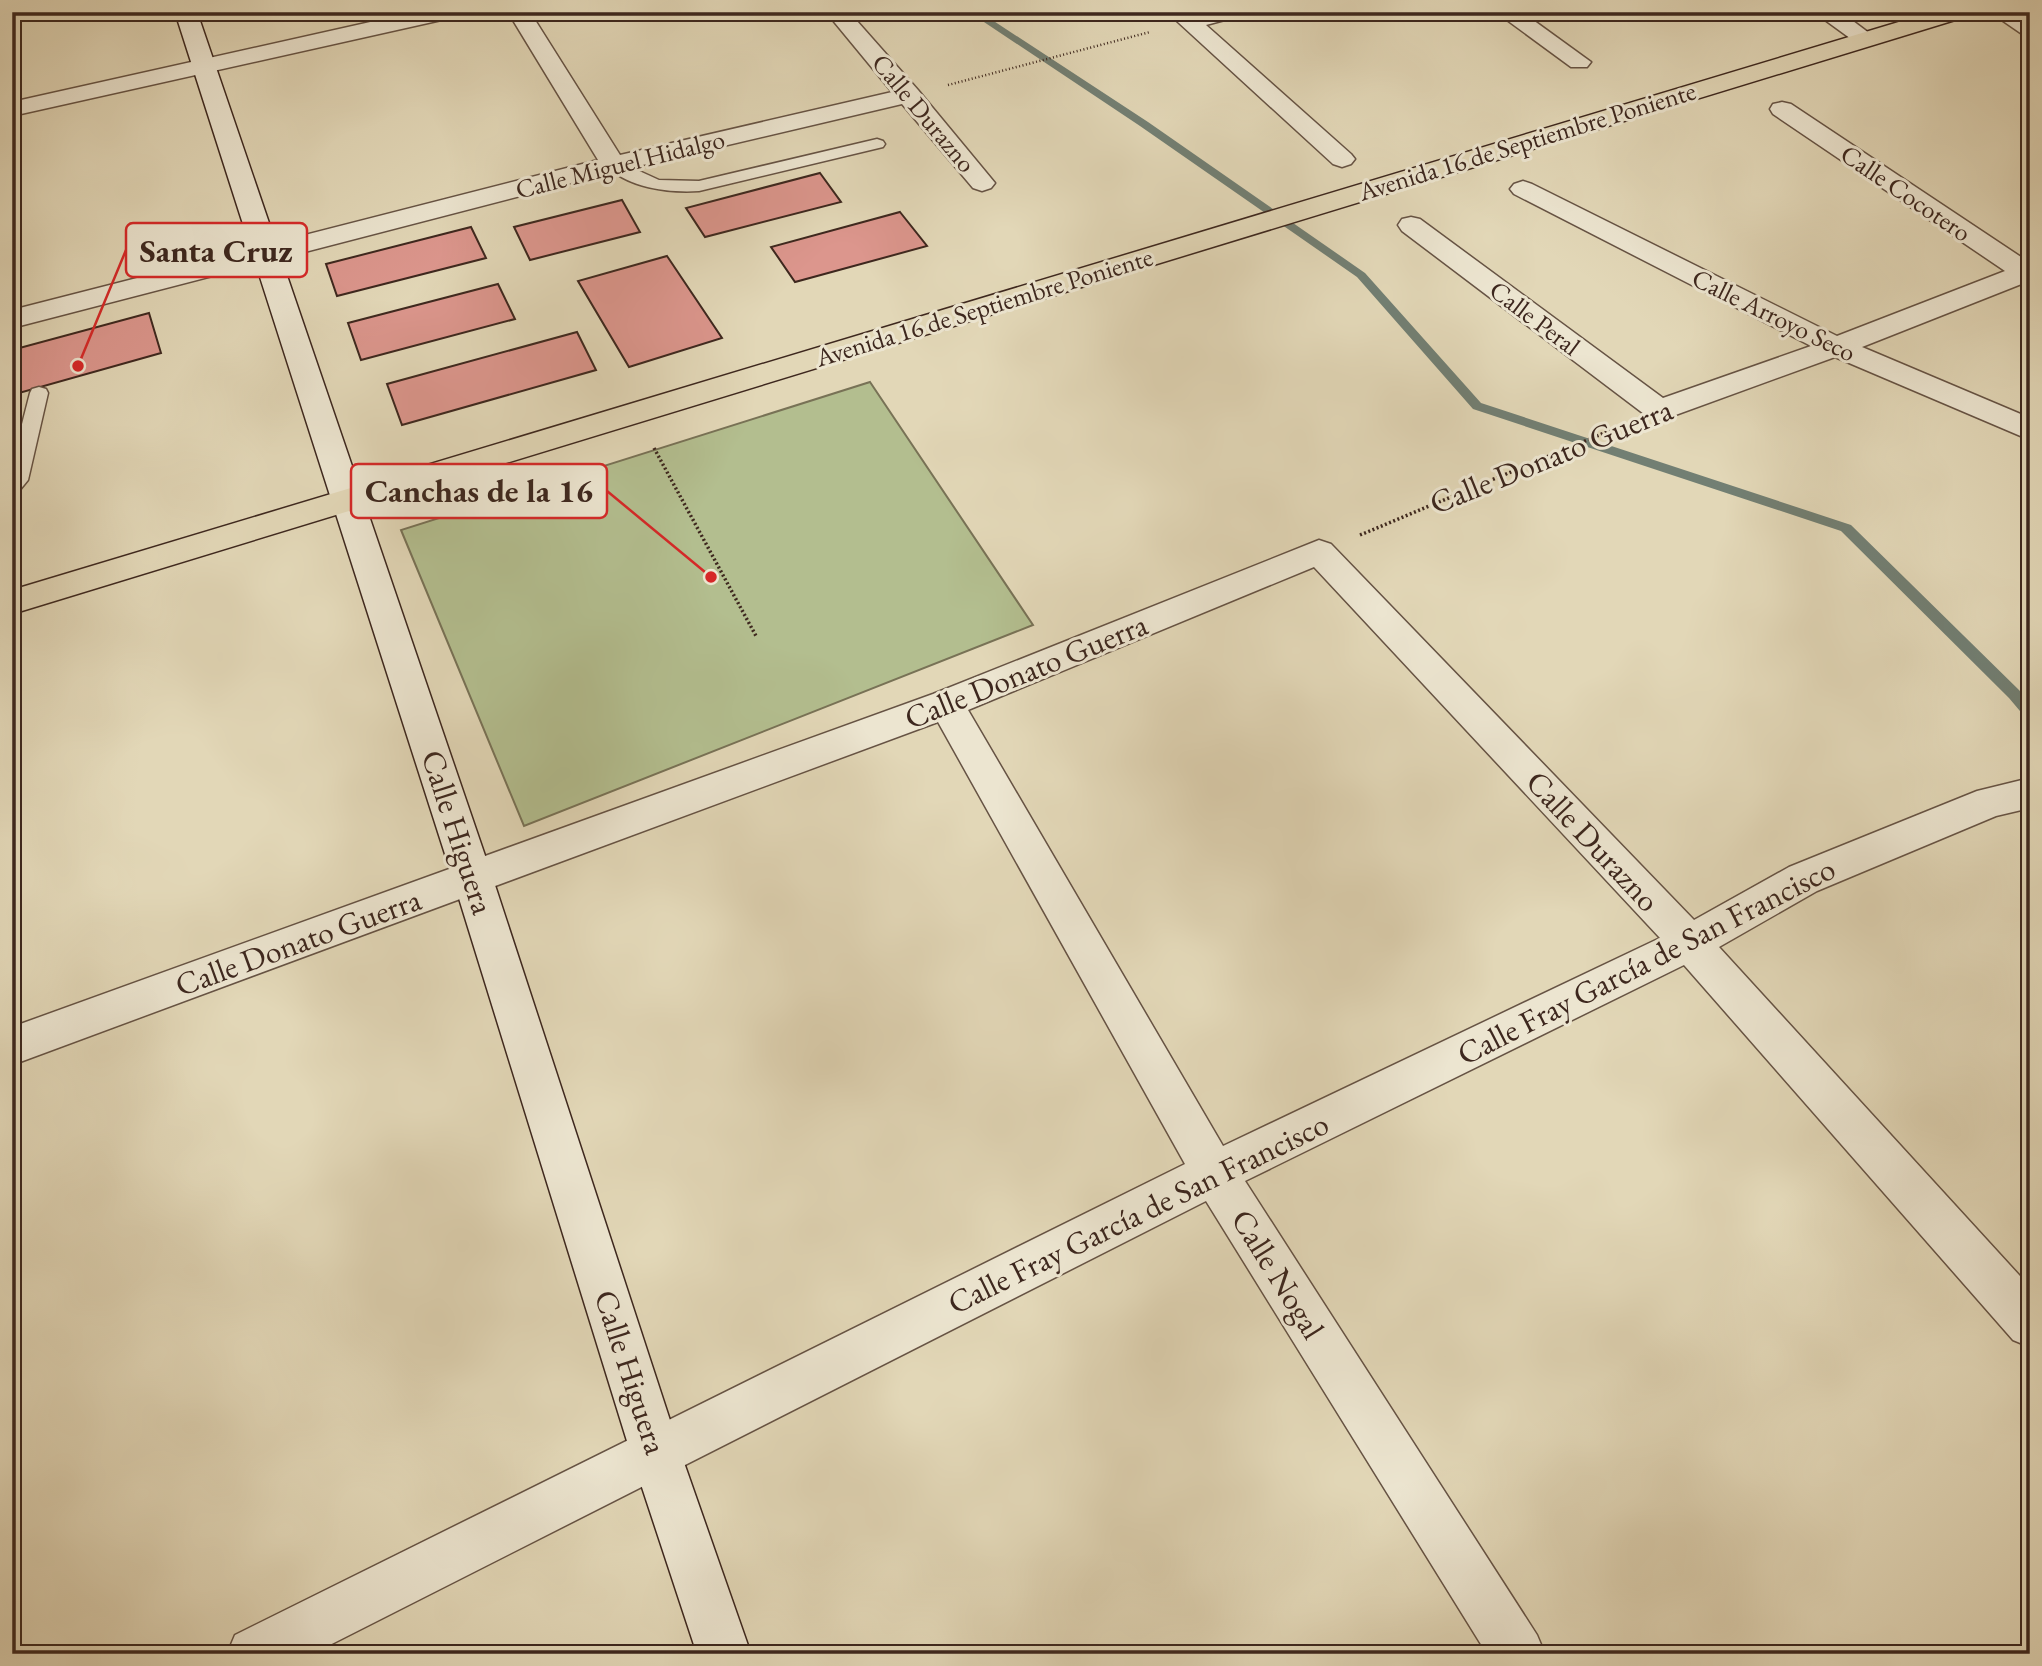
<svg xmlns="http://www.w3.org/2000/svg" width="2042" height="1666" font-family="'EB Garamond',serif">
<rect width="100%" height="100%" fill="#e2d7b7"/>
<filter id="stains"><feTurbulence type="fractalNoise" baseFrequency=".00286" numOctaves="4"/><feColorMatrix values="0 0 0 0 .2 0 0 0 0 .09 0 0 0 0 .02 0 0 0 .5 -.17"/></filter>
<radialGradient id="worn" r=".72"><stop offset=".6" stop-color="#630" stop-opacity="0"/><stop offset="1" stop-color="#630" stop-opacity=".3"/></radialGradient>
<path fill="#b3be8f" stroke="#787256" stroke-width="2" d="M870 382 1033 625 524 826 401 530Z"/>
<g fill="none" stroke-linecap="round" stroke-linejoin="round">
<path fill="#727f73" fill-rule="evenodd" d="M969 12H980L1148 122 1365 273 1481 403 1851 525 2019 690 2030 703V719L2025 717 2009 698 1841 531 1473 409 1357 277 1140 126Z"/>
</g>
<g fill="#dc968d" stroke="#3d271e" stroke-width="2">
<path d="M820 173 841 202 705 237 686 208Z"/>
<path d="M622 200 640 232 530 260 514 227Z"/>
<path d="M900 212 927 246 795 282 771 247Z"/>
<path d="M471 227 486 258 337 296 326 264Z"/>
<path d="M667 256 722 338 629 367 578 281Z"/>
<path d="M498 284 515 319 361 360 348 323Z"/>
<path d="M149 313 161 353 12 395V350Z"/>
<path d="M577 332 596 370 402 425 387 384Z"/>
</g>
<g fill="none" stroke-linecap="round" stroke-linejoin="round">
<defs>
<g id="lane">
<path d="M877 139 883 141 885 144 883 147 699 191C669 193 626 188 605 164L613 159 659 180 699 181Z"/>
<path d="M39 387 46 389 48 393 28 480 19 491 12 493V463L30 393 32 389Z"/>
</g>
<g id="street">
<path d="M415 12H457L454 17 446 19 12 116V102Z"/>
<path d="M508 12H530L620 155 892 92 826 12H849L918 90 995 183 991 188 982 191 973 188 902 104 617 171 12 328V310L598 160Z"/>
<path d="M1167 12H1239L1236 17 1206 25 1351 154 1355 159 1351 164 1342 167 1333 164Z"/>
<path d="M1496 12H1522L1591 62 1587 67H1571Z"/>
<path d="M1814 12H1841L1877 39 1874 44H1858Z"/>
<path d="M1990 12H2017L2030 19V36L2022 34Z"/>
<path d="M1782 102 1791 104 2030 263V284L2024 283 1862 347 2030 418V440L1835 357 1670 417 1659 420 1648 417 1402 231 1398 225 1402 219 1411 217 1420 219 1663 398 1811 346 1514 194 1510 189 1514 184 1523 181 1532 184 1837 336 2005 271 1773 114 1770 109 1773 104Z"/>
<path d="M1319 540 1331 544 1694 920 1789 867 1977 791 2030 778V808L1996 816 1817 891 1719 947 2030 1287V1347L2013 1340 1684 965 1245 1181 1537 1635 1545 1654H1487L1206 1201 312 1654H227L235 1635 1185 1164 938 722 12 1065V1027L933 694ZM1314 567 1660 938 1223 1146 968 710Z"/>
</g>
<path id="secondary" d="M175 12H197L493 879 681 1454 751 1654H697L631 1454 453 879Z"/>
<path id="primary" d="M1932 12H1968L1965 17 12 614V590Z"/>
</defs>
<use href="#lane" stroke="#665344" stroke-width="3"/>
<use href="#street" stroke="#665344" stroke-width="3"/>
<use href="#secondary" stroke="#3d271e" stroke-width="3"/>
<use href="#primary" stroke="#3d271e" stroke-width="3"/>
<path stroke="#3d271e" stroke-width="2.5" stroke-dasharray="1 2.5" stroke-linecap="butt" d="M948 85 1150 32"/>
<g stroke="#3d271e" stroke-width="3.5" stroke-dasharray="2 2.5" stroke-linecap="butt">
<path d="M654 448 756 636"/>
<path d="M1360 535 1616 428"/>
</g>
<use href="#lane" fill="#ece5d0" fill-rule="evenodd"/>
<use href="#street" fill="#ece5d0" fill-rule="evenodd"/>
<use href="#secondary" fill="#ece5d0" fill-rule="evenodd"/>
<use href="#primary" fill="#e2d7b7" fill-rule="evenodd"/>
</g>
<g text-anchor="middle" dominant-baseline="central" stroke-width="6" stroke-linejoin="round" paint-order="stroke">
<g font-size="26" fill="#3d271e" stroke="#ece5d0">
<text transform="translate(924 113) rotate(50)">Calle Durazno</text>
<text transform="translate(1527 141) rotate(-17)">Avenida 16 de Septiembre Poniente</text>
<text transform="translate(620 164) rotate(-14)">Calle Miguel Hidalgo</text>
<text transform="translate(1906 193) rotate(34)">Calle Cocotero</text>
<text transform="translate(984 307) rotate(-17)">Avenida 16 de Septiembre Poniente</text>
<text transform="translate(1774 315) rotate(26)">Calle Arroyo Seco</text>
<text transform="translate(1535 318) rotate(37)">Calle Peral</text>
</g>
<g font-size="32" fill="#3d271e" stroke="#ece5d0">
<text transform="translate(1551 456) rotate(-22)">Calle Donato Guerra</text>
<text transform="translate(1026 671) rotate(-22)">Calle Donato Guerra</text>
<text transform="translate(458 832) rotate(72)">Calle Higuera</text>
<text transform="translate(1593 841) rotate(47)">Calle Durazno</text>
<text transform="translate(298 942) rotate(-20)">Calle Donato Guerra</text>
<text transform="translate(1646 961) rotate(-27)">Calle Fray García de San Francisco</text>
<text transform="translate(1138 1213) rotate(-26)">Calle Fray García de San Francisco</text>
<text transform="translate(1278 1274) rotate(58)">Calle Nogal</text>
<text transform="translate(631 1372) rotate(72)">Calle Higuera</text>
</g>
</g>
<path fill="none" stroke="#d62828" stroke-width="2.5" d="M78 366L126 250M711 577L607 491"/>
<g fill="#d62828" stroke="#ece5d0" stroke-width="2.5">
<circle cx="78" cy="366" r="7"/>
<circle cx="711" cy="577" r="7"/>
</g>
<g fill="#ece5d0" stroke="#d62828" stroke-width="2.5">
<rect x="126" y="223" width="181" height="54" rx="7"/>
<rect x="351" y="464" width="256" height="54" rx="7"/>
</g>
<g font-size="33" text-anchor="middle" font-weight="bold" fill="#3d271e">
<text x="216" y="262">Santa Cruz</text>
<text x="479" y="502">Canchas de la 16</text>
</g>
<rect width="2042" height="1666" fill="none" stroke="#e2d7b7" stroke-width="42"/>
<rect x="14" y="14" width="2014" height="1638" fill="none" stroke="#3d271e" stroke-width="3.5"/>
<rect x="21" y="21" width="2000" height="1624" fill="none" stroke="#3d271e" stroke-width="2"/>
<rect width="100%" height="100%" filter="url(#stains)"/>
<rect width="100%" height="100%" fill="url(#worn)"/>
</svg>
